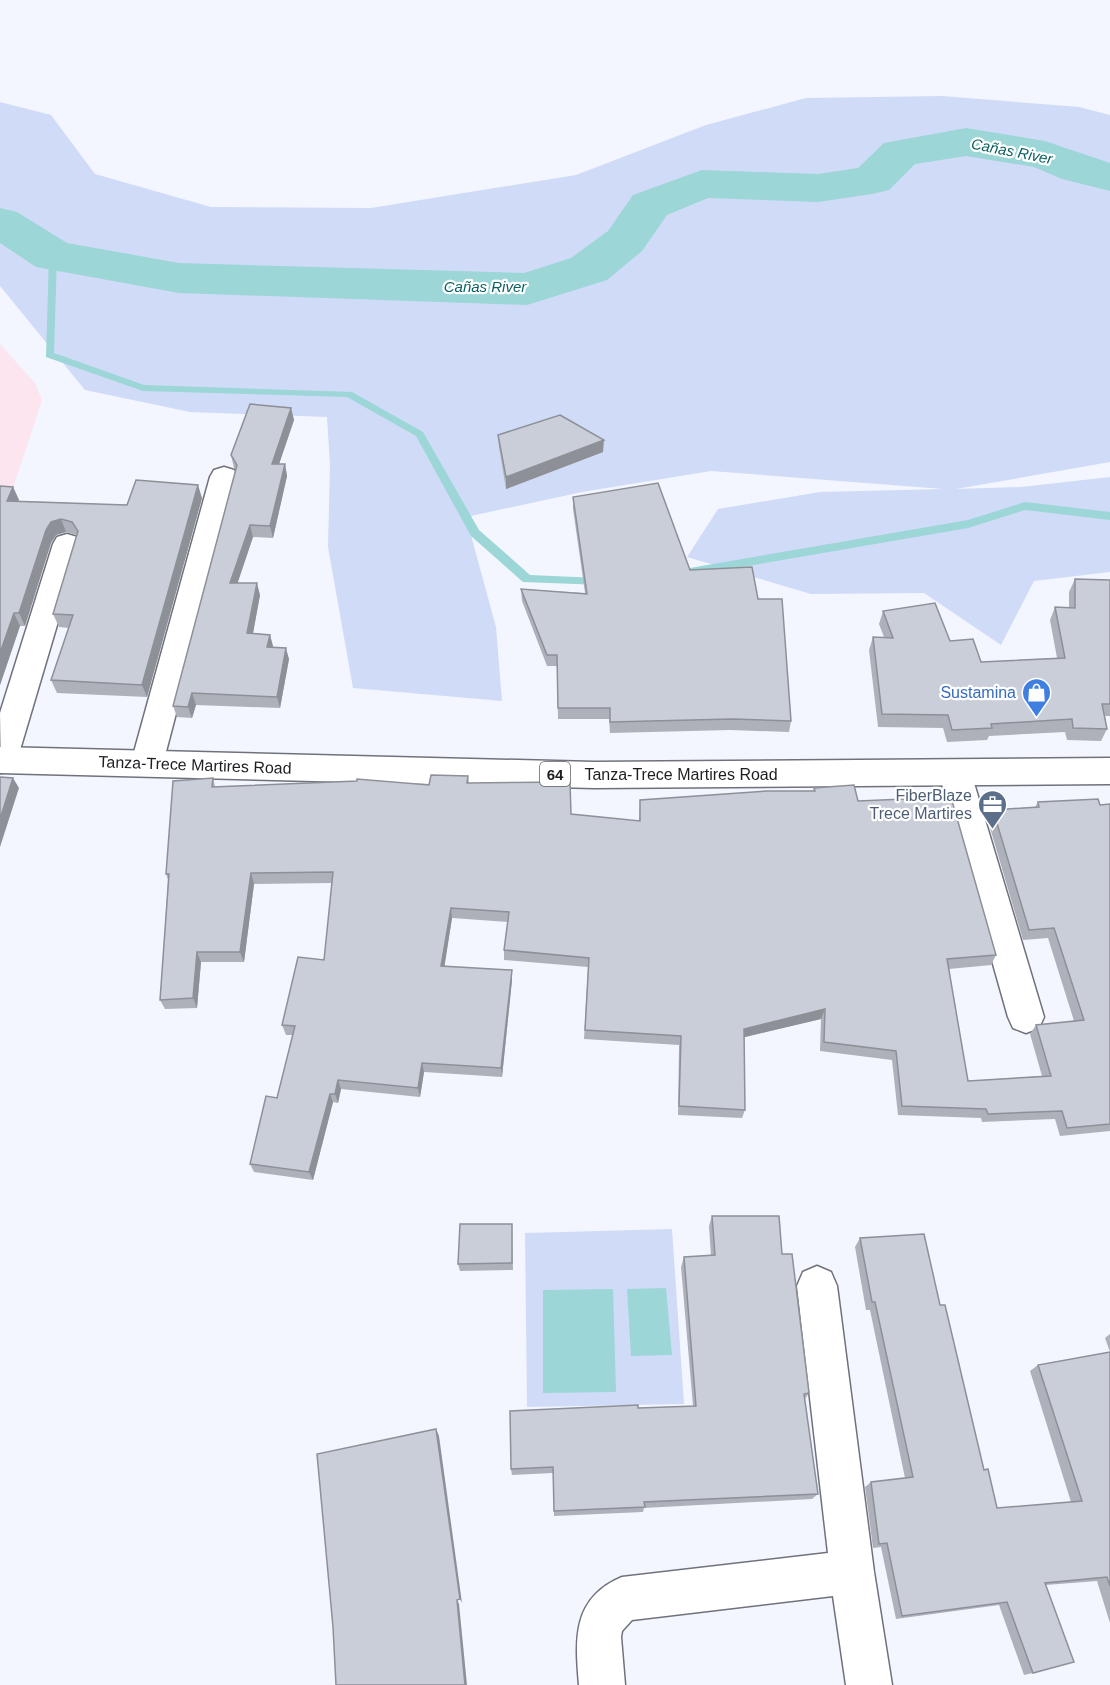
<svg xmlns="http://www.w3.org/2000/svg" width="1110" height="1685" font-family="Helvetica,sans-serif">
<rect width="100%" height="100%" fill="#f3f6fe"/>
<path fill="#fde5ef" d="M0 344 35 383 42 400 0 527Z"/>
<g fill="#d0dbf8">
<path d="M942 96 1079 107 1110 115V462L956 489 1021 487 1110 477V572L1034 581 1001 645 924 593 811 594 687 557 718 509 820 492 943 489 711 471 582 492 466 517 496 627 502 701 353 688 328 547 330 465 327 417 190 412 85 390 0 286V102L51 115 95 174 211 207 371 208 576 175 706 125 806 98Z"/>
<path d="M672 1229 684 1404 527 1407 525 1233Z"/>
</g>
<g fill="#9cd6d6">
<path d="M666 1288 672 1355 631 1356 627 1289Z"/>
<path d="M613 1289 616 1392 543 1393V1290Z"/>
</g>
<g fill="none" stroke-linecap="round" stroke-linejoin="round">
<g fill="#9cd6d6" fill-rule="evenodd">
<path d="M53 253 57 256 54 353 144 385 352 392 423 432 479 530 530 575 598 578 603 582 602 585 523 582 471 536 416 436 347 397 143 391 46 357 49 256Z"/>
<path d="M1025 502 1110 512V520L1025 510 968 528 684 577 679 573 684 569 968 520Z"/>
</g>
<path fill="#9cd6d6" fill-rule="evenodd" d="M966 128 1045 141 1110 163V191L1062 179 1034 167 966 156 915 164 889 190 872 194 818 202 708 198 667 215 642 251 607 280 527 305 179 293 36 267 0 243V208L17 212 67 243 179 263 524 273 571 258 608 231 633 195 702 170 818 174 858 168 884 143Z"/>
<defs>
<g id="minor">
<path d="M224 467 234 470 238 477 163 763 158 772 147 776 136 772 131 763 210 477 214 470Z"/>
<path d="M67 534 77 537 81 544 17 760 12 769 1 773 0 713 53 544 57 537Z"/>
<path d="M955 760 966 764 971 773 1044 1017 1039 1028 1026 1033 1013 1028 1008 1017 939 773 944 764Z"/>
<path d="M817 1266 831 1272 837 1286 874 1572 892 1685H846L833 1596 632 1620 622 1631 621 1637 625 1685H579C575 1639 572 1598 622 1577L828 1553 797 1286 803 1272Z"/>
</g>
<path id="major" d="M0 747 594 762 1110 758V784L594 788 0 773Z"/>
</defs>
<use href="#minor" stroke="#6f727b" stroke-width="3"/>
<use href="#major" stroke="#6f727b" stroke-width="3"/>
<use href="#minor" fill="#fff" fill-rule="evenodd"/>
<use href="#major" fill="#fff" fill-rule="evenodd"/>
</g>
<g fill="#aeb1ba">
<path d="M291 408 294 420 279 464H285L287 476 273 538 253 537 237 583 260 595 253 633 270 635 273 647 289 659 280 708 196 705 192 718 177 717 173 706 236 471 234 468 231 455Z"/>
<path d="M498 435 603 452 506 489 499 447Z"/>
<path d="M0 486 13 487 19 500 18 501 127 505 202 498 147 697 57 693 51 680 69 628 59 627 53 614 77 535 66 532 56 535 51 543 25 626H20L0 685Z"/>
<path d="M573 497 690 570 758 599 791 721 789 732 730 730 610 733 609 719H558L557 666H547L522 601 521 589 585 593 573 509Z"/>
<path d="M1075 579 1110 580V716H1105L1107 729 1101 741 1067 740 1065 732 989 736 987 740 947 742 943 728 878 727 869 650 873 637H884L879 624 883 611 950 641 981 662 1057 658 1050 620 1055 607H1069V592Z"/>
<path d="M468 776 469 783 571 814 639 821 640 800 813 791 814 788 858 801 996 955 991 965 949 969 968 1081 1042 1076 1030 1034 1036 1025 1074 1021 1048 938 1023 940 988 821 993 810 1035 807 1038 802 1100 805 1110 804V1131L1060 1136 1055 1119 982 1122 981 1118 898 1115 892 1060 820 1051 821 1019 744 1037 745 1110 742 1118 678 1115 679 1045 584 1039 588 967 504 960V950L508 922 452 918 444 966 512 970V980L502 1077 424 1072 420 1097 341 1089 338 1103 333 1102 313 1180 254 1172 250 1164 277 1098 293 1035H286L282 1025 324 960 332 883 254 884 244 962H201L197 1008 165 1009 160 1000 168 880 166 874 213 778 215 786 429 785Z"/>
<path d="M712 1216 782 1254 809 1393 805 1399 818 1494 812 1499 644 1508 643 1512 554 1516 553 1473 512 1475 511 1469 693 1406 681 1267 684 1257 711 1256 709 1226Z"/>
<path d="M512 1224 513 1270 460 1271 458 1264Z"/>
<path d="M860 1238 940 1305 984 1470 997 1508 1071 1502 1030 1371 1038 1365 1110 1352V1623L1097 1581 1046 1585 1033 1673 1024 1675 999 1605 896 1619 881 1547 873 1548 865 1487 871 1482 905 1478 870 1310H866L855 1247Z"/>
<path d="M1110 1334V1352L1105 1338Z"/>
</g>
<g fill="#8d9097">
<path d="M291 408 294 420 275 476 272 464Z"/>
<path d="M604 440 603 452 506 489V477Z"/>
<path d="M285 464 287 476 273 538 270 526Z"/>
<path d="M198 485 202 498 147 697 142 685Z"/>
<path d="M13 487 19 500 13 514 7 501Z"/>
<path d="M61 519 66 532 56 535 51 543 25 626 19 613 46 530 51 522Z"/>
<path d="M250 525 253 537 234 594 230 583Z"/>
<path d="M257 583 260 595 251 644 247 633Z"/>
<path d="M14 613 20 626 0 685V653Z"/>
<path d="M270 635 273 646 270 659 267 647Z"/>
<path d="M286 648 289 659 280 708 277 697Z"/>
<path d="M192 693 196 705 192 718 188 707Z"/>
<path d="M13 778 19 788 0 847V819Z"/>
<path d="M251 873 254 884 244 962 240 952Z"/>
<path d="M451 908 452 918 443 976 441 966Z"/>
<path d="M197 952 201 962 197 1008 193 998Z"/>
<path d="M512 970V980L502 1077 501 1068Z"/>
<path d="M825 1009 821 1019 741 1038 744 1029Z"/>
<path d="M422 1063 424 1072 420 1097 418 1088Z"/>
<path d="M338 1080 341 1089 338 1103 335 1094Z"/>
<path d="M330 1094 333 1102 313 1180 309 1172Z"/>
<path d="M436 1429 439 1436 462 1603 460 1599Z"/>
<path d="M457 1600 459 1604 467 1685H465Z"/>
</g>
<g fill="#caced8" stroke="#8d9097" stroke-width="1.5">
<path d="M250 404 291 408 272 464H285L270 526 250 525 230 583H257L247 633 270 635 267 647 286 648 277 697 192 693 188 707 173 706 237 465 231 455Z"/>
<path d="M560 415 604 440 506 477 498 435Z"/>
<path d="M136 480 198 485 142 685 51 680 73 615 53 614 78 531 72 522 61 519 51 522 46 530 19 613H14L0 653V486L13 487 7 501 127 505Z"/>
<path d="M658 483 690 570 752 567 758 599H782L791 721 732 719 610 722V708H558L557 655H547L521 589 587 594 573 497Z"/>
<path d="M1075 579 1110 580V704H1102L1107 729 1073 728 1072 719 991 724 992 728 952 730 948 715 882 714 873 637 893 638 883 611 935 603 950 641 973 639 981 662 1065 658 1055 607 1075 608Z"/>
<path d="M431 775 468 776 467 783 570 782 571 814 640 821V800L767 791H815L814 788 854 785 858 801 951 797 996 955 947 959 968 1081 1051 1076 1036 1025 1084 1020 1054 928 1029 930 993 810 1039 807 1038 802 1098 799 1100 805 1110 804V1124L1067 1128 1062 1111 988 1114 986 1109 902 1106 896 1051 824 1042 825 1009 744 1029 745 1110 679 1106 681 1036 585 1030 589 958 504 950 509 912 451 908 441 966 512 970 501 1068 422 1063 418 1088 338 1080 335 1094H330L309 1172 250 1164 266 1096 277 1098 295 1026 282 1025 298 957 324 960 333 872 251 873 240 952H197L193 998 160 1000 169 874H166L173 781 213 778 212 787 357 781V779L429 785Z"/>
<path d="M0 777 13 778 0 819Z"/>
<path d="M712 1216H779L782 1254H792L809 1393 804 1394 818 1494 644 1502 645 1507 554 1511 553 1467 511 1469 510 1411 638 1405V1408L696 1406 684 1257 715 1255Z"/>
<path d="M460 1224H512V1263L458 1264Z"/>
<path d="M924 1234 940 1305H945L984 1470 988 1469 997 1508 1082 1501 1038 1365 1110 1352V1586L1107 1577 1045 1583 1074 1662 1033 1673 1007 1602 902 1616 887 1543 879 1544 871 1482 913 1477 875 1302H872L860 1238Z"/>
<path d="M436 1429 460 1599 457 1600 465 1685H336L333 1627 317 1454Z"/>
</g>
<defs>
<symbol id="shop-pin" viewBox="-11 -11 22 30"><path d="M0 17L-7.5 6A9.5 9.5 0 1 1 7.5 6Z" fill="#3f7fe0" stroke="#fff"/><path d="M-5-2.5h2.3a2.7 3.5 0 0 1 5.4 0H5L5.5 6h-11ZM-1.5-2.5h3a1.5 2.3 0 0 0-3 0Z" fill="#fff"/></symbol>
<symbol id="office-pin" viewBox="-11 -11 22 30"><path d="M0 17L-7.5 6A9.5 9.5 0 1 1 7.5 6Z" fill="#5c6f8a" stroke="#fff"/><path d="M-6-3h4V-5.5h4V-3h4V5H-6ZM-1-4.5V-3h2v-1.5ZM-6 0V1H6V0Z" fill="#fff"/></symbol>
</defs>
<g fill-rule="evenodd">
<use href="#shop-pin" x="1020" y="676" width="33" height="45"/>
<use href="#office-pin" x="976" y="788" width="33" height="45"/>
</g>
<g text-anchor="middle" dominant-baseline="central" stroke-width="4.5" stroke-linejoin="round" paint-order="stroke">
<g font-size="15" font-style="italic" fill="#0b5e5f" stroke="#fff">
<text transform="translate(1012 151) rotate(11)">Cañas River</text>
<text x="485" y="286">Cañas River</text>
</g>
<rect fill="#fff" stroke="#616264" stroke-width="1.5" x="540" y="762" width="30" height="24" rx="4.5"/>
<g font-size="15" font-weight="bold" fill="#1d1e22">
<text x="555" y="774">64</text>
</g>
<g font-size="16" fill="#366cbe" stroke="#fff" text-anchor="end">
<text x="1016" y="692">Sustamina</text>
</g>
<g font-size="16" fill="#1d1e22" stroke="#fff">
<text transform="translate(195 765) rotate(2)">Tanza-Trece Martires Road</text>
<text x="681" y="774">Tanza-Trece Martires Road</text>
</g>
<g font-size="16" fill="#4e5e75" stroke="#fff" text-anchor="end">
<text x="972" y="795">FiberBlaze<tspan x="972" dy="18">Trece Martires</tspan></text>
</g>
</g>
</svg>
